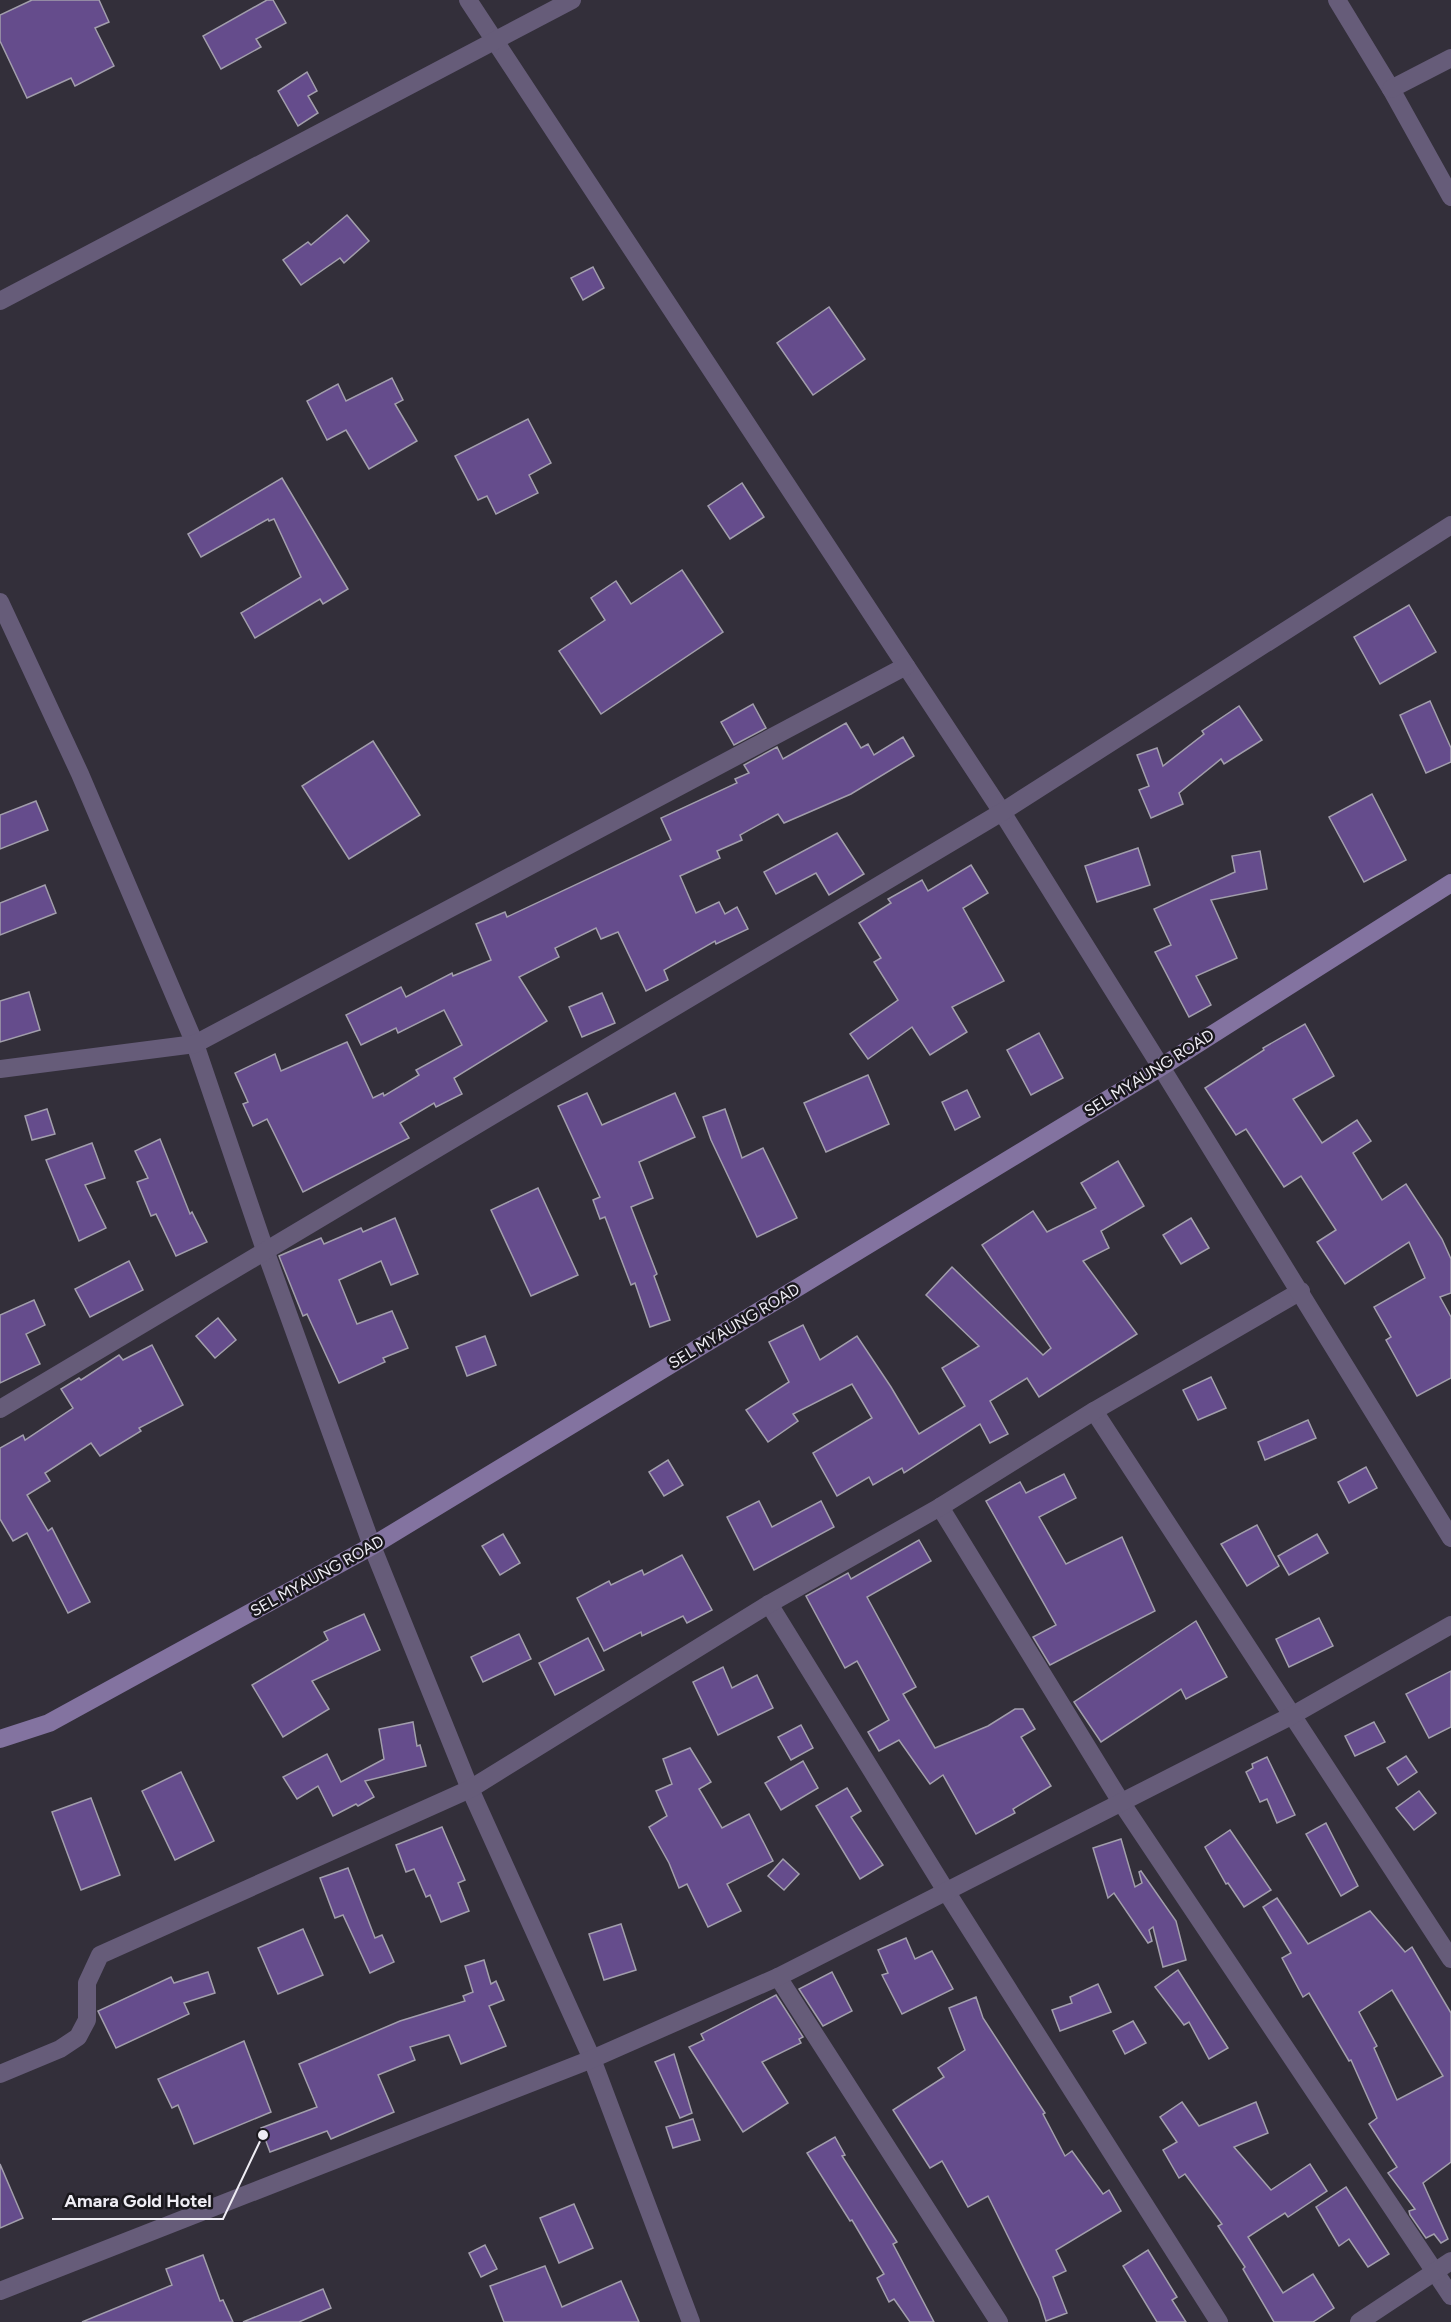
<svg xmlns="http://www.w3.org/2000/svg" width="1451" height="2322" font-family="Figtree,sans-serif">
<rect width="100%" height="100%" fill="#332f3a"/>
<g fill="#654c8c" stroke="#a29eac" stroke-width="1.5" fill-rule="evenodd">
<path d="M32 0H99L109 22 95 28 114 66 75 86 71 78 27 98 0 41V15Z"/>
<path d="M267 0H273L286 23 256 39 261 47 221 69 203 36Z"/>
<path d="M307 72 317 91 308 96 318 113 298 126 278 91Z"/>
<path d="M347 215 369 241 344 263 340 258 301 285 283 260 308 242 311 245Z"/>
<path d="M593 267 604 288 583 300 571 278Z"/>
<path d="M829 307 865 359 813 395 777 343Z"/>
<path d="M392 378 403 400 395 404 417 441 369 469 346 430 327 440 307 401 338 384 346 401Z"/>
<path d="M528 419 551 463 529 475 538 493 496 514 487 496 478 500 455 456Z"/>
<path d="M282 478 348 589 323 604 320 599 255 638 241 613 301 577 274 519 269 521 268 519 201 557 188 534Z"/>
<path d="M742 483 764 517 730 539 708 506Z"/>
<path d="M682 570 723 632 601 714 559 651 605 620 591 598 616 581 631 604Z"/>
<path d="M1409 605 1436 652 1380 684 1354 637Z"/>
<path d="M1430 701 1451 748V762L1426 773 1400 715Z"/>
<path d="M753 704 766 728 734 745 721 722Z"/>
<path d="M1239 706 1262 740 1224 764 1221 759 1179 793 1183 804 1151 818 1139 790 1149 786 1137 755 1157 748 1163 766 1204 734 1202 731Z"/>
<path d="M846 723 861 748 868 744 874 755 903 737 914 756 851 794 784 823 778 814 740 835 742 840 717 851 720 858 680 876 696 913 719 902 725 914 737 907 748 929 716 944 715 941 664 970 668 980 646 991 618 932 601 939 596 928 555 948 559 957 519 977 547 1021 454 1078 462 1094 436 1107 434 1103 400 1123 409 1138 303 1192 267 1119 253 1126 243 1104 248 1102 235 1073 275 1054 281 1071 347 1042 373 1098 383 1093 384 1096 419 1075 416 1070 462 1045 444 1010 398 1033 396 1028 361 1045 346 1015 401 987 406 997 452 973 453 976 491 960 476 924 505 912 507 917 671 840 661 818 737 783 735 779 749 773 744 765 777 747 783 759Z"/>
<path d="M373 741 420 815 349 859 302 786Z"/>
<path d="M1372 794 1406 860 1364 882 1329 817Z"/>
<path d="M36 801 48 830 0 849V815Z"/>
<path d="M837 833 864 874 829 895 816 873 776 894 764 872Z"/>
<path d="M1138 848 1150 885 1097 902 1085 866Z"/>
<path d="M1260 851 1267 889 1211 900 1237 958 1196 976 1211 1005 1189 1017 1155 952 1171 945 1154 909 1235 872 1232 856Z"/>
<path d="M971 865 988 893 963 908 1004 981 952 1007 967 1032 930 1055 912 1027 868 1059 850 1034 898 1000 874 962 881 958 859 923 891 903 888 899 922 880 928 891Z"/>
<path d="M45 885 56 913 0 935V903Z"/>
<path d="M29 992 40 1030 0 1042V1001Z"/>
<path d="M602 993 615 1023 582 1037 569 1007Z"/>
<path d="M1305 1024 1334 1076 1293 1099 1322 1143 1357 1120 1371 1141 1353 1153 1382 1200 1406 1184 1442 1239 1451 1259V1293L1440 1297 1451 1317V1378L1417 1396 1386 1340 1391 1337 1374 1307 1425 1278 1409 1242 1345 1284 1317 1242 1336 1230 1301 1176 1284 1187 1246 1129 1236 1135 1205 1088 1264 1050 1263 1048Z"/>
<path d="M1039 1033 1063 1078 1031 1095 1007 1050Z"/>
<path d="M868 1075 889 1124 826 1152 804 1103Z"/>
<path d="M967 1090 980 1117 955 1130 942 1102Z"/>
<path d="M587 1093 602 1125 675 1093 695 1137 639 1162 653 1198 631 1207 657 1274 654 1276 670 1320 650 1327 635 1283 631 1285 605 1217 600 1219 593 1200 600 1197 558 1106Z"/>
<path d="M47 1109 55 1134 32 1140 25 1116Z"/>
<path d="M725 1109 742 1158 763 1148 797 1218 757 1237 711 1140 703 1117Z"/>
<path d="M160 1139 190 1214 192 1212 207 1242 176 1256 156 1214 151 1216 137 1182 148 1178 135 1151Z"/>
<path d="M92 1143 105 1178 85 1185 106 1228 79 1241 46 1160Z"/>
<path d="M1118 1161 1144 1206 1101 1231 1109 1248 1083 1261 1137 1334 1039 1397 1027 1378 990 1401 1008 1434 990 1443 980 1424 904 1473 902 1468 873 1485 869 1477 837 1496 813 1453 872 1418 852 1384 793 1414 798 1421 768 1442 746 1410 789 1382 769 1342 803 1325 820 1360 857 1336 891 1387 919 1434 965 1406 942 1368 979 1346 926 1295 952 1267 1043 1355 1051 1348 982 1245 1033 1211 1047 1232 1096 1208 1081 1183Z"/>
<path d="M538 1188 578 1275 531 1296 491 1210Z"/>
<path d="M395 1218 418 1274 391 1285 381 1261 339 1280 357 1324 392 1311 408 1348 383 1358 385 1362 339 1383 307 1314 303 1316 279 1256 321 1238 324 1244 361 1228 363 1232Z"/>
<path d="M1191 1218 1209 1248 1181 1264 1163 1235Z"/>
<path d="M129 1261 143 1290 90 1317 75 1289Z"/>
<path d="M34 1300 45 1325 26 1334 40 1364 0 1383V1315Z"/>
<path d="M218 1318 236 1340 215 1358 196 1336Z"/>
<path d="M485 1336 496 1365 467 1376 456 1347Z"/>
<path d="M152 1345 183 1405 139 1428 141 1431 100 1456 91 1443 45 1473 50 1481 27 1495 48 1531 52 1528 90 1602 68 1613 27 1533 13 1541 0 1519V1448L23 1435 25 1440 73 1408 61 1389 79 1378 81 1380 119 1355 123 1360Z"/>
<path d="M1211 1377 1226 1408 1198 1420 1183 1390Z"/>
<path d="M1308 1420 1316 1438 1265 1460 1258 1442Z"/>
<path d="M668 1460 683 1485 664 1496 649 1472Z"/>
<path d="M1366 1467 1377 1488 1349 1503 1338 1482Z"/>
<path d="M1064 1474 1076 1498 1039 1517 1066 1564 1122 1537 1155 1611 1050 1665 1033 1637 1056 1625 986 1501 1020 1482 1026 1493Z"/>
<path d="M759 1501 772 1527 821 1501 834 1527 754 1570 727 1517Z"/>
<path d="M1257 1525 1279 1566 1247 1586 1221 1544Z"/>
<path d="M503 1534 520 1563 500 1575 482 1546Z"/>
<path d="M1317 1534 1328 1553 1289 1575 1278 1556Z"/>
<path d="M919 1540 931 1561 867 1597 916 1687 903 1694 935 1748 988 1726 1015 1709H1023L1035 1729 1021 1737 1051 1786 1013 1809 1015 1813 976 1834 943 1775 930 1784 899 1740 879 1751 868 1732 889 1720 857 1661 845 1668 806 1596 848 1573 851 1579Z"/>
<path d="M682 1555 712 1610 687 1623 683 1616 642 1636 641 1632 604 1651 577 1598 609 1581 611 1585 642 1570 644 1575Z"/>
<path d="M364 1614 380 1650 312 1681 329 1709 283 1737 252 1685 328 1640 324 1632Z"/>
<path d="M1319 1618 1333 1646 1289 1667 1276 1639Z"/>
<path d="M1196 1621 1227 1677 1186 1699 1181 1689 1101 1742 1074 1702Z"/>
<path d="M519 1634 531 1659 483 1682 471 1657Z"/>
<path d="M588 1638 604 1670 555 1695 539 1663Z"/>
<path d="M723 1667 732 1688 757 1675 773 1708 718 1735 693 1682Z"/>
<path d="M1451 1671V1727L1429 1738 1406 1694Z"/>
<path d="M413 1722 417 1746 420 1745 426 1766 365 1781 374 1797 358 1806 356 1804 333 1816 318 1786 297 1799 283 1777 327 1754 341 1782 384 1759 379 1729Z"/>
<path d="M1374 1722 1385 1742 1355 1756 1345 1736Z"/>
<path d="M801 1725 813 1748 791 1760 778 1737Z"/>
<path d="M690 1748 711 1782 699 1789 722 1828 749 1814 773 1861 727 1884 741 1911 708 1927 687 1884 679 1888 669 1863 649 1827 667 1816 656 1791 672 1784 663 1759Z"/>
<path d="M1406 1756 1417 1772 1398 1785 1387 1768Z"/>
<path d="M1267 1757 1295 1815 1277 1823 1267 1799 1260 1802 1246 1772 1253 1768 1252 1764Z"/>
<path d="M803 1761 818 1788 781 1810 765 1783Z"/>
<path d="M181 1772 214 1841 175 1860 142 1791Z"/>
<path d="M847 1788 861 1811 851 1817 883 1865 860 1879 816 1806Z"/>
<path d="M1419 1791 1436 1813 1414 1830 1396 1808Z"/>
<path d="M91 1798 120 1875 81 1890 52 1812Z"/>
<path d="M1326 1823 1358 1886 1341 1896 1306 1834Z"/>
<path d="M442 1827 465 1880 458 1883 469 1911 441 1922 430 1895 426 1897 414 1869 406 1872 396 1845Z"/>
<path d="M1230 1830 1271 1890 1244 1907 1228 1883 1226 1884 1205 1847Z"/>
<path d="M1121 1839 1135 1887 1142 1883 1139 1872 1141 1871 1176 1921 1186 1960 1163 1967 1153 1927 1149 1930 1152 1941 1148 1943 1114 1893 1108 1898 1093 1848Z"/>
<path d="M783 1859 799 1874 784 1890 768 1876Z"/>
<path d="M348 1868 375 1938 382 1935 394 1962 370 1973 343 1915 335 1918 320 1878Z"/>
<path d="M1277 1898 1308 1944 1370 1911 1405 1952 1412 1947 1451 2013V2162L1423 2183 1448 2239 1441 2243 1434 2234 1426 2238 1410 2215 1409 2211 1415 2209 1388 2173 1397 2167 1369 2124 1377 2118 1351 2060 1349 2061 1309 1993 1303 1997 1282 1958 1291 1953 1263 1907ZM1392 1990 1443 2076 1397 2100 1374 2048 1377 2046 1359 2012Z"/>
<path d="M621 1924 636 1970 604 1980 589 1934Z"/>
<path d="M303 1929 323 1975 278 1994 258 1948Z"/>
<path d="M906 1938 915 1959 932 1951 953 1989 902 2014 882 1975 888 1973 878 1950Z"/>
<path d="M484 1960 491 1984 496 1981 504 2000 489 2006 506 2046 461 2064 449 2035 410 2047 415 2060 378 2075 394 2112 331 2139 327 2131 270 2152 261 2128 317 2107 299 2064 400 2021 465 2001 463 1996 473 1992 465 1966Z"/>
<path d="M1178 1970 1228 2048 1209 2059 1189 2022 1184 2025 1155 1987Z"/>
<path d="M208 1972 215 1993 184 2003 189 2014 116 2048 98 2011 171 1977 174 1983Z"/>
<path d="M832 1972 852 2011 823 2026 799 1989Z"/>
<path d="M1098 1984 1111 2012 1060 2031 1052 2010 1072 2003 1070 1997Z"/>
<path d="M776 1995 803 2037 799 2039 801 2043 762 2062 788 2103 743 2132 689 2047 704 2040 701 2034Z"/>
<path d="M976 1997 983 2018 1045 2113 1043 2114 1065 2156 1072 2151 1103 2194 1109 2190 1121 2211 1056 2250 1066 2271 1053 2277 1067 2313 1046 2321 1039 2299 988 2196 968 2207 942 2161 930 2168 893 2110 944 2077 938 2068 965 2050 949 2008Z"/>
<path d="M1133 2021 1146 2043 1125 2054 1113 2031Z"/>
<path d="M244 2041 271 2112 194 2144 178 2105 172 2108 158 2079Z"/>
<path d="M674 2054 692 2113 680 2118 655 2062Z"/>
<path d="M1182 2102 1199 2126 1256 2102 1268 2133 1234 2147 1271 2190 1310 2164 1327 2191 1288 2217 1285 2213 1248 2237 1283 2293 1313 2274 1334 2308 1313 2322H1274L1243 2269 1245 2267 1218 2226 1222 2224 1185 2174 1179 2178 1163 2150 1177 2142 1160 2117Z"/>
<path d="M693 2119 700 2140 673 2148 666 2127Z"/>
<path d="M835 2137 845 2155 842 2156 897 2242 893 2244 934 2322H910L894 2299 889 2302 877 2278 884 2274 852 2220 850 2221 807 2153Z"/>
<path d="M0 2164 23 2218 0 2228Z"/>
<path d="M1346 2187 1389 2254 1368 2267 1349 2239 1339 2246 1316 2207Z"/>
<path d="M574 2204 593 2248 559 2263 540 2218Z"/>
<path d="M485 2245 497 2269 481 2277 469 2253Z"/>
<path d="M1148 2250 1177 2297 1172 2300 1186 2322H1157L1123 2266Z"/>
<path d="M203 2255 220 2301 223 2300 233 2322H82L172 2285 166 2269Z"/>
<path d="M545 2266 562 2307 621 2281 639 2322H504L490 2286Z"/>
<path d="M323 2289 331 2308 299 2322H243Z"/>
</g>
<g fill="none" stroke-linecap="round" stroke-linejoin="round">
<g stroke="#665c79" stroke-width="18">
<path d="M468 0 1002 812 1161 1067"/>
<path d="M1337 0 1391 89 1451 197"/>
<path d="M1391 89 1451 58"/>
<path d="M0 301 572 0"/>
<path d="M0 602 80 774 195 1044 265 1250 372 1546 470 1789 592 2059 691 2322"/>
<path d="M0 1069 195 1044 906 666"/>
<path d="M0 1409 1002 812 1451 525"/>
<path d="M1094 1411 1451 1959"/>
<path d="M940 1507 1121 1802 1451 2296"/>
<path d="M769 1604 946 1891 1219 2322"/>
<path d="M778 1977 999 2322"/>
<path d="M0 2074 60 2049 78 2037 87 2020V1983L100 1955 470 1789 769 1604 940 1507 1094 1411 1301 1291"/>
<path d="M0 2291 592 2059 778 1977 1293 1715 1451 1625"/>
<path d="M1359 2322 1451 2261"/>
</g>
<path stroke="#665c79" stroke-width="18" d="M1161 1067 1451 1538"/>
<path stroke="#8373a0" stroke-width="18" d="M0 1739 49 1723 372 1546 1161 1067 1451 883"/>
</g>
<g text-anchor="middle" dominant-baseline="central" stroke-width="5" stroke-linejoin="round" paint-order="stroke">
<g font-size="16" fill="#efedf4" stroke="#1a181d">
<text transform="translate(1149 1073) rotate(-32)">SEL MYAUNG ROAD</text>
<text transform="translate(734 1326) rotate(-31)">SEL MYAUNG ROAD</text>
<text transform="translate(317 1576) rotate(-29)">SEL MYAUNG ROAD</text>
</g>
</g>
<path fill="none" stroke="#efedf4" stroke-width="2" d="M263 2135L223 2219H52"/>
<circle fill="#efedf4" stroke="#1a181d" stroke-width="2" cx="263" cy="2135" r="6"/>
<g font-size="18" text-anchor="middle" font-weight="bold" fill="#efedf4" stroke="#1a181d" stroke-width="5" stroke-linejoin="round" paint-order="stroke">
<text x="138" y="2207">Amara Gold Hotel</text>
</g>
</svg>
